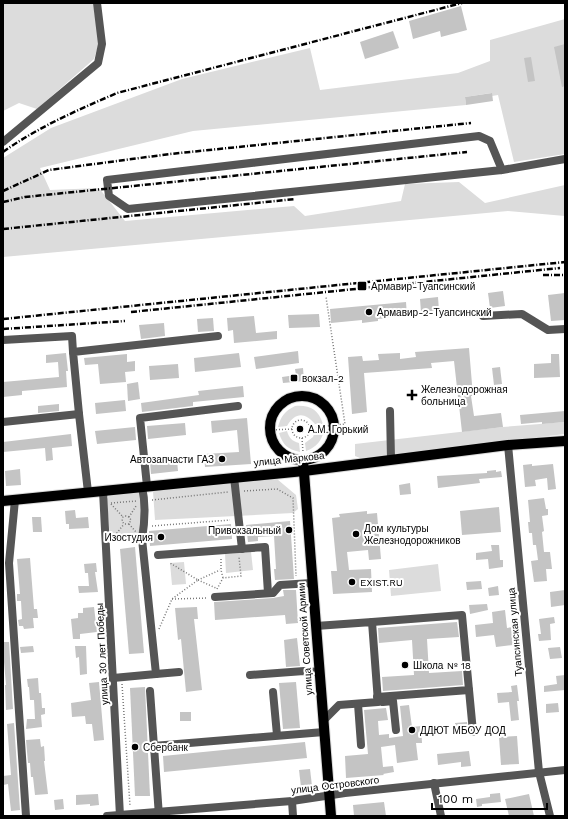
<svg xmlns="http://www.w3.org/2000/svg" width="568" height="819" font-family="'Work Sans',sans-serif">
<rect width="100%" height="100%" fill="#fff"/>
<g fill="#dcdcdc">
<path d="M3 3H93L99 43 94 59 37 109 19 103 3 111Z"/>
<path d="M565 19V154L514 162 498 95 492 96 491 93 465 97 466 105 193 131 40 168 50 190 99 188 125 221 294 206 305 216 401 201 405 184 459 182 485 203 565 185V216L508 211 3 257V158L51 128 182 79 310 48 320 90 458 73 490 61V40Z"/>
<path d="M295 406C310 405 318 409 323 424H315C305 412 295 412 287 426L278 427C281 416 285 411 295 406Z"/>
<path d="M565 422V434L360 458 355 456V444L503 427Z"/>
<path d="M287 431C289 438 292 441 299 443L300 452C287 449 283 445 279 433Z"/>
<path d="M315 431H324C321 441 317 447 306 451L305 443 313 437Z"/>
<path d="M277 479 296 495 298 509 293 513 155 520 153 491Z"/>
<path d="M138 492 143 498 139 539 110 541 107 499 110 493Z"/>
<path d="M251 552 253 570 226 573 225 554Z"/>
<path d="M184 562 186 584 172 585 170 563Z"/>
<path d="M438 564 441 591 391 596 389 570Z"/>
</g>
<g fill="#c4c4c4">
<path d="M461 6 467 30 441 37 440 31 413 39 409 21Z"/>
<path d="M393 31 399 48 365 59 360 42Z"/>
<path d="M565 44V86L562 87 554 47Z"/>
<path d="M531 57 535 81 528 82 524 58Z"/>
<path d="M492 93 493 101 466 105 465 97Z"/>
<path d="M503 291 505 306 490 308 488 293Z"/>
<path d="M565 293V320L551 321 548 295Z"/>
<path d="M438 297 439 311 421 312 420 299Z"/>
<path d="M406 302 407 316 378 319V321L362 323V320L331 323 330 309Z"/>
<path d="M319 314 320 327 289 328 288 315Z"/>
<path d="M254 316 256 333 277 331V339L234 343 233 330 228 331 227 318Z"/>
<path d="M213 318 214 331 198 332 197 319Z"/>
<path d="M164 323 165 336 141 339 139 325Z"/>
<path d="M469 348 473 396H471L474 416 501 413 503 427 462 432 454 361 431 363 432 368 364 373 367 412 352 414 348 357 362 356 363 361 379 360 378 354 400 353V359L416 357 415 352Z"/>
<path d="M298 351 299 363 256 369 254 357Z"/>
<path d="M66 353 68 371H66L67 387 22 391V395L3 397V382L59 377 58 362 46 363V355Z"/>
<path d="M239 353 241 367 195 372 194 358Z"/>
<path d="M127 354V362L135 361V371L125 372 126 382 100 384 98 364 85 365 84 358Z"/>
<path d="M551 354H559L560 377 534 378V364L551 363Z"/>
<path d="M178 364 179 378 150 380 149 366Z"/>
<path d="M500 367 502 384 494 385 492 368Z"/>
<path d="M303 368 304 381 283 383 282 377 296 375 295 369Z"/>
<path d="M138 382 140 399 128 401 127 384Z"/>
<path d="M243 386 244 397 193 402V406L142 412 141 403 199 395 198 391Z"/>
<path d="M125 400 126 411 96 414 95 403Z"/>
<path d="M59 404V411L38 413V406Z"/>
<path d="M565 411V422L542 424V422L521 424 520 415Z"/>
<path d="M247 418 251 464 205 467 204 454 239 452 237 430 212 433 211 421Z"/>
<path d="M185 423 186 435 148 439 147 426Z"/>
<path d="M135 427 136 440 97 444 95 431Z"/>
<path d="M71 434 72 446 52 448 53 460 46 461 45 448 3 452V442Z"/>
<path d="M177 460 178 471 151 474 150 462Z"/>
<path d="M532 464V466L553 464 556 489 548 490 547 478 535 480 536 486 525 487 523 465Z"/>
<path d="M20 469 21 485 6 486 5 471Z"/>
<path d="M496 470V472L501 471 502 477 479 479 480 483 438 488 437 476 487 473V471Z"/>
<path d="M410 483 411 494 400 495 399 485Z"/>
<path d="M544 498 546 509H548V515L542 516 544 531 542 532 544 552H550L552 569H546L547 581 534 582 531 561 538 560 536 545H533L532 533H529L528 522H530L528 500Z"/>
<path d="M499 507 501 532 462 535 460 511Z"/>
<path d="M75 510 76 518 88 517 89 528 69 529V524H66L65 511Z"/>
<path d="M367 511V514L377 513 381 559 369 560 368 550 347 552 349 570 371 569 372 592 333 594 331 571H337L332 518 340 517 339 514Z"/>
<path d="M32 517H41L42 532H33Z"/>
<path d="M290 521 294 579 275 580 274 569H276L274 536 258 537V541L248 542 246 525Z"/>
<path d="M231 524 232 539 150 546 149 531Z"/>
<path d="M491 545H499L500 560H503V567L489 569 488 559 476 560V553L492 551Z"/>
<path d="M135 547 144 653 129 654 120 549Z"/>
<path d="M30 558 34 609H37L38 618H33L34 628 24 629 23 626H19L18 620 22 619 21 601H17V594H20L17 559Z"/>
<path d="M96 563 97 572H95L98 592 79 593 78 586H89L88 573H85L84 564Z"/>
<path d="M481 581 482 589 467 590 466 582Z"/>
<path d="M498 586 499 595 489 596 488 588Z"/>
<path d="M283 590H296L298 623 286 624 285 615 215 620 214 602 273 598 284 596Z"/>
<path d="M565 590V605L551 607 550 592Z"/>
<path d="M487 604 488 610 470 614 469 605Z"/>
<path d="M94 607 97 632 80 634V639H73L71 619 78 618V613H83V608Z"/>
<path d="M197 607 198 619H194L202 690 186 692 181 639 178 640 175 608Z"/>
<path d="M505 610 507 628 512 627 513 645 496 647 494 635 476 637 475 625 493 623 492 612Z"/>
<path d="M554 617 555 623 550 624 551 640 539 641 538 634H541L539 619Z"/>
<path d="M457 622 459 637 427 639 429 673 462 671 463 685 383 691 382 677 414 675 412 640 379 643 378 628Z"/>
<path d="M297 638 300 666 286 667 284 640Z"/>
<path d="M3 642H9L13 709 6 710 5 685H6L4 662H3Z"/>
<path d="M33 646 34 652 21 653 20 647Z"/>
<path d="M75 646H86L87 674 80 675 79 657 76 658Z"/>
<path d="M560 647 562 658 550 659 548 648Z"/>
<path d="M565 675V690L544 692V686L557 684 556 676Z"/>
<path d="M38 678 39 693H41L42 708H45V714L41 715 42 727 26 729 27 719H35L34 700H30L29 687H28L27 679Z"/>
<path d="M99 682 104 740 94 741 92 724H86L85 716 72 717 71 703 91 700 89 683Z"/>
<path d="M296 682 300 728 283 729 279 683Z"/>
<path d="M517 685 519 701H517L519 720 511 721 509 702 498 703 497 693 512 692 511 686Z"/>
<path d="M145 687 150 796H135L130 688Z"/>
<path d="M558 703 559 712 546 713V704Z"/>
<path d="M409 705 412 727 421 726 422 743H416L418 760 397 763 395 745 381 747 383 767 393 766 394 772 383 774 384 775 346 778 345 756 368 754 364 710 386 708 388 720 378 721 379 735 389 734V738L403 736 400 706Z"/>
<rect x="180" y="712" width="11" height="9"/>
<path d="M467 722 468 734 456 735 455 723Z"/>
<path d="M14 723 20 810 11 811 8 784 3 785V776L11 775 7 724Z"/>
<path d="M517 736 519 764 501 765 499 737Z"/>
<path d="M40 739 41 747 44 746 45 761H44L48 794 35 795 33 777H31L30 763H28L26 740Z"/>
<path d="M305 742 307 758 164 772 163 756Z"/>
<path d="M469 751 471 766 461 767V762L438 765 437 754Z"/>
<path d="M310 769 312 786 301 787 299 770Z"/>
<path d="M500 793 501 802 482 804V806L477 807 476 799 490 797V794Z"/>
<path d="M98 794 99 805 90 806V804L76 805V795Z"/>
<path d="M529 794 534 816H509L505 799Z"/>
<path d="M63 799 64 809 55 810 54 800Z"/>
<path d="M384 802 386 816H354L353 805Z"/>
</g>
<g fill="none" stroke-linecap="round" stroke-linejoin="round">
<defs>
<g id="major">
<circle cx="302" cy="428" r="32"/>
<path d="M303 460 331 816"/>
<path d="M3 501 304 471 508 445 565 441"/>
</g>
</defs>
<use href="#major" stroke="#dbdbdb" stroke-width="12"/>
<g stroke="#777" stroke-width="1.5" stroke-dasharray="1 2" stroke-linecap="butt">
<circle cx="301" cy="429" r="9"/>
<path d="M310 428 345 424 326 297"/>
<path d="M270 430 292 429"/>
<path d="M302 438 303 452"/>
<path d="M244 491 277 489 293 498 296 576"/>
<path d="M152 500 228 492"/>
<path d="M111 503 137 501"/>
<path d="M111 504 123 517"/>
<path d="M129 517 126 516 123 517 122 521 124 524H129L131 520 129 517 136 506"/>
<path d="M129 524 136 532"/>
<path d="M152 526 230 520"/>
<path d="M113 538 124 524"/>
<path d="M113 539 135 536"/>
<path d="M221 559V570L223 578"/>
<path d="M198 580 216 588"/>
<path d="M198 580 220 570"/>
<path d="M217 589 223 578 241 576 239 557"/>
<path d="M172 599 208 598"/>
<path d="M159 629 172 599 198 580 170 563"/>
<path d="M122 684 130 806"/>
</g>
<g stroke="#555" stroke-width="8">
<path d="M3 142 98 63 102 44 97 3"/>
<path d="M502 170 490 141 479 136 107 180 109 196 128 209 502 170 565 159"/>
<path d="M483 316 522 314 548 330 565 329"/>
<path d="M3 340 72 336 73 352"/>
<path d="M390 411 391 459"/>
<path d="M79 414 73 352 218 336"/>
<path d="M3 422 79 414 88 492"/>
<path d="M508 445 539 772 550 816"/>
<path d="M234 477 242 549"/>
<path d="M147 486 140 418 238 406"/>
<path d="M103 491 120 816"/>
<path d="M15 500 9 563 26 816"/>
<path d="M158 555 265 547 268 593"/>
<path d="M215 597 273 593 280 585 312 583"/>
<path d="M372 622 462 615 469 690 377 697"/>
<path d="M316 626 372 622 378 702 339 705 323 721"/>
<path d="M156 674 179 672"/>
<path d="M250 675 304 671 319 672"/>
<path d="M113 678 156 674 142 539C145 521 146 504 142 487"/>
<path d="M469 690 473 732"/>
<path d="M150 691 159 816"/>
<path d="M273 692 277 735"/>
<path d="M383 702 393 701 396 730"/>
<path d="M358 704 361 745"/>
<path d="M153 746 324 732"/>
<path d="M434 783 441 816"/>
<path d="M292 801 293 816"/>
<path d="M107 816 292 801 345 793 565 770"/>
</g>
<use href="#major" stroke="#000" stroke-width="10"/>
<g stroke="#000" stroke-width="2.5" stroke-dasharray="6 2 1 2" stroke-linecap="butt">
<path d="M3 152C38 127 78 110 117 93L462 3"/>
<path d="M3 191 49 170 170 154 471 123"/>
<path d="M3 202 25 197 467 152"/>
<path d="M3 229 295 199"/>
<path d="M543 275H565"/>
<path d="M131 312 560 268"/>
<path d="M3 319 565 262"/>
<path d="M3 329 125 321"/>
</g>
</g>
<g fill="#000" stroke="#fff" stroke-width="1.5">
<rect x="357" y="281" width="10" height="10" rx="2"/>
<circle cx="369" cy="312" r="4"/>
<rect x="290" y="374" width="8" height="8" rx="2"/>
<path d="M410 389h4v4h4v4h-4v4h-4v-4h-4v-4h4z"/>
<circle cx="300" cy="429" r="4"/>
<circle cx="222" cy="459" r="4"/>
<circle cx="289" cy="530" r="4"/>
<circle cx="356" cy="534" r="4"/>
<circle cx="161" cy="537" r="4"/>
<circle cx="352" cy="582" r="4"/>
<circle cx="405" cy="665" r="4"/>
<circle cx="412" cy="730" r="4"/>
<circle cx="135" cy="747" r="4"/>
</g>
<g text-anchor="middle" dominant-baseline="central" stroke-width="4" stroke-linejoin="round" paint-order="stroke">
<g font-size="10" fill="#000" stroke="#fff" text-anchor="start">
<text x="371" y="286">Армавир-Туапсинский</text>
<text x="377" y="312">Армавир-2-Туапсинский</text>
<text x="302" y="378">вокзал-2</text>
<text x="421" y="389">Железнодорожная<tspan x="421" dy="12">больница</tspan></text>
<text x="308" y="429">А.М. Горький</text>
<text x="214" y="459" text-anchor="end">Автозапчасти ГАЗ</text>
<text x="364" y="528">Дом культуры<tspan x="364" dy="12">Железнодорожников</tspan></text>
<text x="281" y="530" text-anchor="end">Привокзальный</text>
<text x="153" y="537" text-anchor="end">Изостудия</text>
<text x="360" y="582">EXIST.RU</text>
<text x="413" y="665">Школа № 18</text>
<text x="420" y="730">ДДЮТ МБОУ ДОД</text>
<text x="143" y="747">Сбербанк</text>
</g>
<g font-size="10" fill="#000" stroke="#fff">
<text transform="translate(289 459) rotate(-6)">улица Маркова</text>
<text transform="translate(515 632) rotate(-95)">Туапсинская улица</text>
<text transform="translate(305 639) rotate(-94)">улица Советской Армии</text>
<text transform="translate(102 654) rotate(-93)">улица 30 лет Победы</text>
<text transform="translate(335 785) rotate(-7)">улица Островского</text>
</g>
</g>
<rect width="568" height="819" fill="none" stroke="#000000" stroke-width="8"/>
<path d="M432 803v6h115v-6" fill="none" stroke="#000000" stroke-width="2"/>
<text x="438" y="803" font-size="12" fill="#000000" stroke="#ffffff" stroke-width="3" paint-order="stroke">100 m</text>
</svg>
